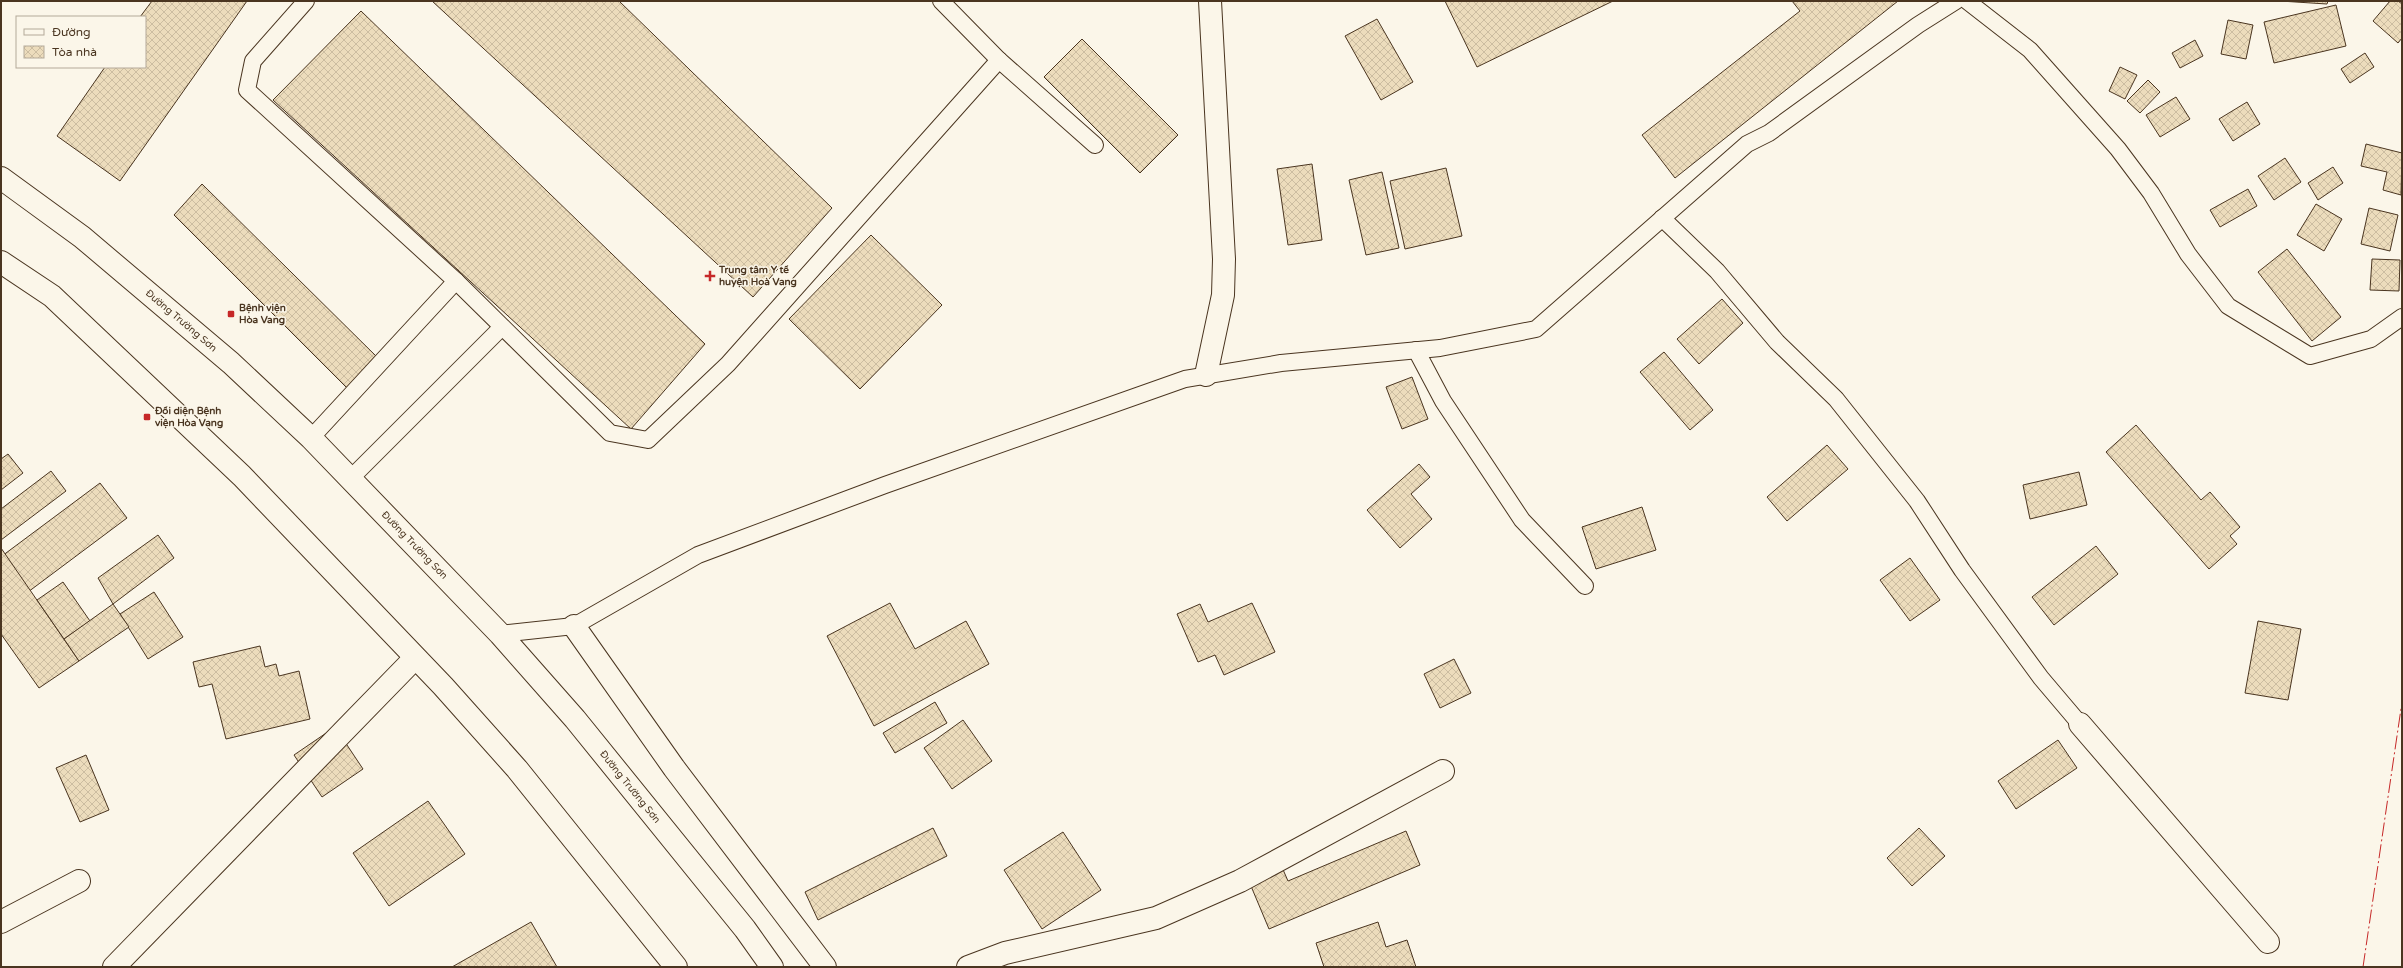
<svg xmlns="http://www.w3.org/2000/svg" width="2403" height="968" font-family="'Varela Round',sans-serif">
<defs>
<pattern id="building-cross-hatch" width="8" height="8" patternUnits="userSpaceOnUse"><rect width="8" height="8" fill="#ecdcbc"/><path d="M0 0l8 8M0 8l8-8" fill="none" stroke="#ccbda1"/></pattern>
</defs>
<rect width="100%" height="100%" fill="#fbf6e9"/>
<g fill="url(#building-cross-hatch)" stroke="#4a3520">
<path d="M152 1H247L120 181 57 136 105 67H145V17H140Z"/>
<path d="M432 1H619L832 208 753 297Z"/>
<path d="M1445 1H1613L1477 67Z"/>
<path d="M1792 1H1898L1675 178 1642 135 1800 11Z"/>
<path d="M2280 1H2328L2327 4Z"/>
<path d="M2390 1H2398L2402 4V38L2398 43 2373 21Z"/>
<path d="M2336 5 2346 46 2274 63 2264 22Z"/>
<path d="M361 11 705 344 631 429 273 100Z"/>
<path d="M1377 19 1413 82 1381 100 1345 36Z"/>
<path d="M2228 20 2253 25 2246 59 2221 54Z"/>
<path d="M1082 39 1178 135 1140 173 1044 77Z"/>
<path d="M2195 40 2203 56 2180 68 2172 53Z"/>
<path d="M2365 53 2374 67 2350 83 2341 69Z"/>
<path d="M2120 67 2137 75 2125 99 2109 91Z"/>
<path d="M2148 80 2160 92 2140 113 2127 101Z"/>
<path d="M2176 97 2190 119 2160 137 2146 115Z"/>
<path d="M2247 102 2260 124 2233 141 2219 119Z"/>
<path d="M2366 144 2402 153 2401 195 2383 190 2387 172 2361 166Z"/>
<path d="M2285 158 2301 182 2274 200 2258 176Z"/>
<path d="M1312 164 1322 240 1288 245 1277 169Z"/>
<path d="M2333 167 2343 183 2318 200 2308 183Z"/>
<path d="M1446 168 1462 236 1405 249 1390 181Z"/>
<path d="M1382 172 1399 248 1366 255 1349 180Z"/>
<path d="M202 184 380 360 351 392 174 215Z"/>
<path d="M2248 189 2257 206 2220 227 2210 210Z"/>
<path d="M2316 204 2342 219 2324 251 2297 235Z"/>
<path d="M2369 208 2398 215 2390 251 2361 244Z"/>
<path d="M871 235 942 305 860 389 789 319Z"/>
<path d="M2287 249 2341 317 2312 341 2258 272Z"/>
<path d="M2372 259 2400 260 2399 291 2370 290Z"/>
<path d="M1722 299 1743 323 1699 364 1677 339Z"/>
<path d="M1664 352 1713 410 1690 430 1640 372Z"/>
<path d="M1412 377 1428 419 1402 429 1386 387Z"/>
<path d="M2136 425 2201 500 2210 492 2240 527 2230 536 2237 544 2209 569 2106 452Z"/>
<path d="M1827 445 1848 469 1787 521 1767 497Z"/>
<path d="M8 454 23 473 1 490V459Z"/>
<path d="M1419 464 1430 477 1411 494 1432 519 1400 548 1367 510Z"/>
<path d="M51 471 66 491 1 540V509Z"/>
<path d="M2079 472 2087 505 2030 519 2023 485Z"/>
<path d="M100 483 127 518 28 592 2 556Z"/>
<path d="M1642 507 1656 550 1596 569 1582 527Z"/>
<path d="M158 535 174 558 113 604 98 578Z"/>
<path d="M2096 546 2118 574 2054 625 2032 597Z"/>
<path d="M1 548 79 661 39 688 1 634Z"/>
<path d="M1910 558 1940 600 1910 621 1880 580Z"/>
<path d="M63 582 90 621 64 639 37 600Z"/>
<path d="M154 592 183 637 148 659 120 614Z"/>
<path d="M890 603 915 649 966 621 989 664 874 726 827 636Z"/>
<path d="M1252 603 1275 652 1224 675 1215 655 1198 662 1177 614 1200 604 1208 622Z"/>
<path d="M113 604 129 627 79 661 64 639Z"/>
<path d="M2258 621 2301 629 2288 700 2245 693Z"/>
<path d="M260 646 265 667 276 664 279 676 299 671 310 719 226 739 212 684 199 687 193 662Z"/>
<path d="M1454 659 1471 693 1440 708 1424 674Z"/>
<path d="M935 702 947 723 895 753 883 733Z"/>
<path d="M963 720 992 761 952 789 924 748Z"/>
<path d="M335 727 363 769 322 797 294 755Z"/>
<path d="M2058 740 2077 768 2016 809 1998 781Z"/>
<path d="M86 755 109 810 80 822 56 768Z"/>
<path d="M428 801 465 854 389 906 353 853Z"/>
<path d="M933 828 947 856 818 920 805 892Z"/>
<path d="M1919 828 1945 856 1912 886 1887 858Z"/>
<path d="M1406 831 1420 865 1269 929 1248 879 1281 865 1288 881Z"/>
<path d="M1063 832 1101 890 1042 929 1004 870Z"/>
<path d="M531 922 557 967H452Z"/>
<path d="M1378 922 1386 947 1407 940 1416 967H1324L1316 943Z"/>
</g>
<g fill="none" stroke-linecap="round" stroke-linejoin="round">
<defs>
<g id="lane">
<path d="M306 1 253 61 247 90 456 281 610 433 648 440 728 364 999 60"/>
<path d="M941 1 999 60 1095 145"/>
<path d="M1967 1 2030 50 2118 149 2151 193 2188 254 2228 306 2310 356 2371 339 2402 317"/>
<path d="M1662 218 1717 271 1777 342 1836 399 1917 501 1962 570 2041 678 2080 724"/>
<path d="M1416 350 1443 401 1522 520 1585 586"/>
<path d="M311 438 456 281"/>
<path d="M350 479 502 327"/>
<path d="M500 634 574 626 698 555 885 485 1185 379 1281 363 1440 348 1536 329 1747 144 1769 133 1918 25 1956 1"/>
</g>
<g id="street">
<path d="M1206 375 1223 295 1224 259 1210 1"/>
<path d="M574 626 674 768 825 967"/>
<path d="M2080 724 2268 942"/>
<path d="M1 922 79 881"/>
<path d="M114 967 415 658"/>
<path d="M968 967 1005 953 1156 918 1240 881 1443 771"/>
</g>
<g id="highway">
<path id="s1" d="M1 178 82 237 231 363 311 438 500 634 575 719 745 929 772 967"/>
<path d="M1 262 52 296 242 476 443 686 517 769 676 967"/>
</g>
</defs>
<use href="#lane" stroke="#4a3520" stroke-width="18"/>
<use href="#street" stroke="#4a3520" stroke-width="24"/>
<use href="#highway" stroke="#4a3520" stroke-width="24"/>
<use href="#lane" stroke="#fbf6e9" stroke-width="16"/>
<use href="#street" stroke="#fbf6e9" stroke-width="22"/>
<use href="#highway" stroke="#fbf6e9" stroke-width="22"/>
<path stroke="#c62828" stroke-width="1" stroke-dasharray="14 3 2 3" stroke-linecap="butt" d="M2363 967 2402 702"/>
</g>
<g fill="#c62828" stroke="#fbf6e9" stroke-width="1.5">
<path d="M708 270h4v4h4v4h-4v4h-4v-4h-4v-4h4z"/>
<rect x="227" y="310" width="8" height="8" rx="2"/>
<rect x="143" y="413" width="8" height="8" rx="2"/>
</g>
<g text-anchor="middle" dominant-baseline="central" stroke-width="3" stroke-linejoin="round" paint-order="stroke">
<g font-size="10" font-weight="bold" fill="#4a3520" stroke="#fbf6e9" text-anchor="start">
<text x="719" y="270">Trung tâm Y tế<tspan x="719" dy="12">huyện Hoà Vang</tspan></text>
<text x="239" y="308">Bệnh viện<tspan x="239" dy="12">Hòa Vang</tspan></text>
<text x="155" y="411">Đối diện Bệnh<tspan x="155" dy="12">viện Hòa Vang</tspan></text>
</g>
<g font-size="10" fill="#4a3520" stroke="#fbf6e9">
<text stroke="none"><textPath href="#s1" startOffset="230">Đường Trường Sơn</textPath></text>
<text stroke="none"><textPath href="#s1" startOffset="554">Đường Trường Sơn</textPath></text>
<text stroke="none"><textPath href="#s1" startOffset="878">Đường Trường Sơn</textPath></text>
</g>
</g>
<rect width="2403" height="968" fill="none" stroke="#4a3520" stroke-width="4"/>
<rect x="16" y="16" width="130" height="52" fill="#fbf6e9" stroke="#b4a999"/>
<rect x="24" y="29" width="20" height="6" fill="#fbf6e9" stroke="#b4a999"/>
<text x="52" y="36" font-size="12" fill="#4a3520">Đường</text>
<rect x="24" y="46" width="20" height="12" fill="url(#building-cross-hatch)" stroke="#b4a999"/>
<text x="52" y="56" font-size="12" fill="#4a3520">Tòa nhà</text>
</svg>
